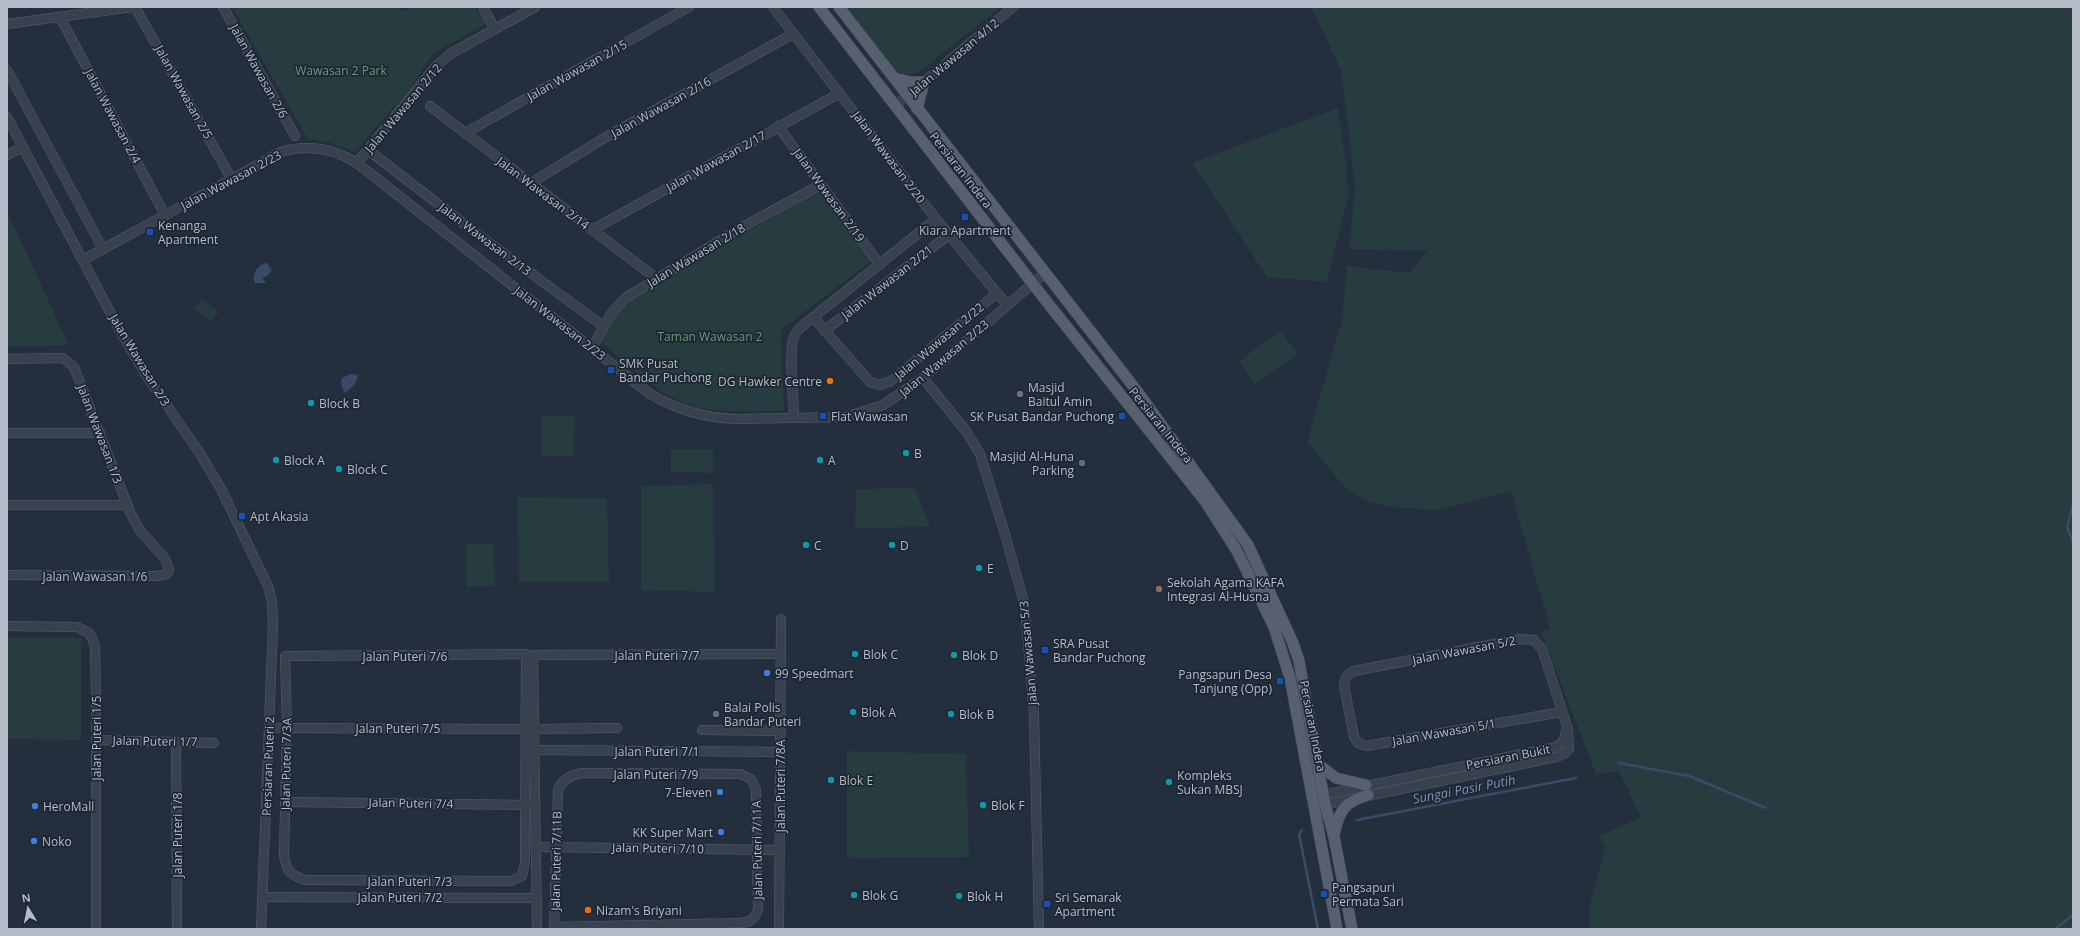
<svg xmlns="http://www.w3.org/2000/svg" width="2080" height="936" font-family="'Open Sans',sans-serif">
<rect width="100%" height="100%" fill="#242f3e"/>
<g fill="#263c3f">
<path d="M232 7H399L401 12 412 7H475L487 23 433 54 411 87 355 152 328 142 308 139Z"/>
<path d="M846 7H1001L917 73C907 76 902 75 894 69Z"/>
<path d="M1311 7H2073V929H1589L1590 904 1605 848 1600 836 1641 817 1619 771 1596 774 1541 631 1550 628 1511 491 1438 510 1390 507 1368 501 1349 492 1307 442 1342 319 1347 266 1410 273 1427 251 1349 249 1355 187 1341 70Z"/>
<path d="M1338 108 1347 173 1348 197 1327 282 1267 277 1192 163Z"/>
<path d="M819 191 871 261 781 330 784 411C759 411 733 413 707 409 665 404 632 367 600 341L613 315 627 300Z"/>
<path d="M7 211 69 345 7 347Z"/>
<path d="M202 299 219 312 211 322 194 309Z"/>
<path d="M1281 331 1298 354 1255 384 1239 361Z"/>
<path d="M541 416H575L574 456H541Z"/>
<path d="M671 449H713L714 473 671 472Z"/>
<path d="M713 484 715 592 641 590V486Z"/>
<path d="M915 488 930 527 855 528 856 489Z"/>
<path d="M517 497 607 499 609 582 519 581Z"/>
<path d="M466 544H494L495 586 466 587Z"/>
<path d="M7 637 81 638V740L7 739Z"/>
<path d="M847 751 966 754 969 857 847 858Z"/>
</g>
<g fill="#394c67">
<path d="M267 263 272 270 267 276 262 278 266 283H255C251 274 258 264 267 263Z"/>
<path d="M351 374 358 375C356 384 352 388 345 393L341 385 342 378Z"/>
</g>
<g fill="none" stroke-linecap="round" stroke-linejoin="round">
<g stroke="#394c67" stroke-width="2.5">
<path d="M2073 506 2067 527 2073 542"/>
<path d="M1619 763 1689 776 1766 808"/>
<path d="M1357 820 1576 778"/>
<path d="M1302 830 1299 834 1318 929"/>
<path d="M2055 929 2073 915"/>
</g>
<defs>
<g id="minor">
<path d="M135 7 231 178"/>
<path d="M223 7 295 136"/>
<path d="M483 7 495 29"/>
<path d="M773 7 936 219 1007 305"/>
<path d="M60 17 165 215"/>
<path d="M7 24 132 7"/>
<path d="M7 70 103 249"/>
<path d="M430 106 657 279"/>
<path d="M895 106 1013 7"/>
<path d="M7 117 119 329 148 378 201 455 221 489 268 586 272 602 273 625 261 929"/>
<path d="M778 126 880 265"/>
<path d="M465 133 689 7"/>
<path d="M368 150 472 230 603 326"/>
<path d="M7 155 23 147"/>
<path d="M357 163 436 66 450 54 535 7"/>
<path d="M531 183 606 137 793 34"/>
<path d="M592 230 840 93"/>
<path d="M83 260 281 152C308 144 334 149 357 163L650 394C677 410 705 418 736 419L846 417 883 405 923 378 1045 273"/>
<path d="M814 318 870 382 880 385 891 381 996 294"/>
<path d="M824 331 950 234"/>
<path d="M592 348 611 314 625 298 739 229 820 185"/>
<path d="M7 359 63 358 74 367 130 512 139 529 165 559 169 570 167 574 157 576 7 575"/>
<path d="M923 378 966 431 980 454 1004 531 1025 606 1034 715 1039 929"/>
<path d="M794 418C794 401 788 349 794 337 795 333 798 330 801 327L936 219"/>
<path d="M7 433H100"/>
<path d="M7 505H127"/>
<path d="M7 626 77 627 89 633 93 640 95 648 96 694V929"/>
<path d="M526 654 525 863 522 876 511 881 306 880C291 876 286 871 284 855L287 728 285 656Z"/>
<path d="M270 728 526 729"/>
<path d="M534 729 617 728"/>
<path d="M702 730 781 731"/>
<path d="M96 740 214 743"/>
<path d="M176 742 177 929"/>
<path d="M534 750 780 752"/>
<path d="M581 773 740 774 751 779 756 790 758 910C754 919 751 922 741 923L554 927 558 789C563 779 571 775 581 773Z"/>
<path d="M1318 796 1556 747C1563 743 1565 739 1566 731"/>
<path d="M286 802 530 805"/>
<path d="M1318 806 1557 757 1564 754 1569 749 1568 729 1542 649 1534 640 1520 639 1354 671C1347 674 1345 678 1344 685L1354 737 1358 743 1366 746 1562 712"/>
<path d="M537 847 780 850"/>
<path d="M262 897 537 898"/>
<path d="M537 929 533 655 781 654"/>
<path d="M779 929 781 619"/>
</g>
<g id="major">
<path d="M819 7 1043 297 1205 501 1237 551 1274 627 1290 678 1337 929"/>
<path d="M839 7 1137 391 1248 545 1293 643 1299 661 1325 804 1334 837 1352 929"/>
<path d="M894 78 911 82H924L917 109"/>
<path d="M1319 765 1336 778 1366 785"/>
<path d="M1334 835C1339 811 1344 802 1368 795"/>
</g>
</defs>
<use href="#minor" stroke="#565f6c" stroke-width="10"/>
<use href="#major" stroke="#414a57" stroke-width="12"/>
<use href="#minor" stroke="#38414e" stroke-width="9"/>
<use href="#major" stroke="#56606e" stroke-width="11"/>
</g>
<g fill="#1a4fb4" stroke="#1d2633" stroke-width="1.5">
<rect x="961" y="213" width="8" height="8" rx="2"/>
<rect x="146" y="228" width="8" height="8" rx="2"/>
<rect x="607" y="366" width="8" height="8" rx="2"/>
<rect x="819" y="412" width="8" height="8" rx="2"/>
<rect x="1118" y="412" width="8" height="8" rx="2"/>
<rect x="238" y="512" width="8" height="8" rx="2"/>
<rect x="1041" y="646" width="8" height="8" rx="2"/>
<rect x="1276" y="677" width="8" height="8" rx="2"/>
<rect x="1320" y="890" width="8" height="8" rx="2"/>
<rect x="1043" y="900" width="8" height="8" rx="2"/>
</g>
<g fill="#e8710a" stroke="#1d2633" stroke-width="1.5">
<circle cx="830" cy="381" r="4"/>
<circle cx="588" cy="910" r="4"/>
</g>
<circle fill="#6b7280" stroke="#1d2633" stroke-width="1.5" cx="1020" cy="394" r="4"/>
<g fill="#0f9aa8" stroke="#1d2633" stroke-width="1.5">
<circle cx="311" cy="403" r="4"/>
<circle cx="906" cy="453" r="4"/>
<circle cx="276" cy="460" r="4"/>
<circle cx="820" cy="460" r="4"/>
<circle cx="339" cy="469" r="4"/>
<circle cx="806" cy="545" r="4"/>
<circle cx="892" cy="545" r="4"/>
<circle cx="979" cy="568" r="4"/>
<circle cx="855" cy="654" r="4"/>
<circle cx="954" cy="655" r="4"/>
<circle cx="853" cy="712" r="4"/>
<circle cx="951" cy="714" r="4"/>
<circle cx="831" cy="780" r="4"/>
<circle cx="1169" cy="782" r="4"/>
<circle cx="983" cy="805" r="4"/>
<circle cx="854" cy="895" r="4"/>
<circle cx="959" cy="896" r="4"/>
</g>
<g fill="#5c6f8a" stroke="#1d2633" stroke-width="1.5">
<circle cx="1082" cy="463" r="4"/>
<circle cx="716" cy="714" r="4"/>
</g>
<circle fill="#8d6e63" stroke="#1d2633" stroke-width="1.5" cx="1159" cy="589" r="4"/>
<g fill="#3f7fe0" stroke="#1d2633" stroke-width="1.5">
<circle cx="767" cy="673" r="4"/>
<circle cx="720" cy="792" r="4"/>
<circle cx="35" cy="806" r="4"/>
<circle cx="721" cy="832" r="4"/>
<circle cx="34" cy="841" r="4"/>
</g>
<g text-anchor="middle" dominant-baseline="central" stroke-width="3.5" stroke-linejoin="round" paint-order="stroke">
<g font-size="12" fill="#b4bcc9" stroke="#1d2633">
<text transform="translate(954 57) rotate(-40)">Jalan Wawasan 4/12</text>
<text transform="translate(577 70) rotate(-29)">Jalan Wawasan 2/15</text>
<text transform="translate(259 71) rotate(61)">Jalan Wawasan 2/6</text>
<text transform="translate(184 92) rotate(61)">Jalan Wawasan 2/5</text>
<text transform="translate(661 107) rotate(-29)">Jalan Wawasan 2/16</text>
<text transform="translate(403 108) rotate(-50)">Jalan Wawasan 2/12</text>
<text transform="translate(113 116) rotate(62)">Jalan Wawasan 2/4</text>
<text transform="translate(889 157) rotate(53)">Jalan Wawasan 2/20</text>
<text transform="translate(716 161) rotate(-29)">Jalan Wawasan 2/17</text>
<text transform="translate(961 170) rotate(52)">Persiaran Indera</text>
<text transform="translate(231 180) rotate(-28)">Jalan Wawasan 2/23</text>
<text transform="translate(543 193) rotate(37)">Jalan Wawasan 2/14</text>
<text transform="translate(829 195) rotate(54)">Jalan Wawasan 2/19</text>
<text transform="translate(485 239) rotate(37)">Jalan Wawasan 2/13</text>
<text transform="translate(696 255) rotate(-31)">Jalan Wawasan 2/18</text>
<text transform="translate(887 282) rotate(-38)">Jalan Wawasan 2/21</text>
<text transform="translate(560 323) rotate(38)">Jalan Wawasan 2/23</text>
<text transform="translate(939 341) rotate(-40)">Jalan Wawasan 2/22</text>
<text transform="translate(944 358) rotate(-40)">Jalan Wawasan 2/23</text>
<text transform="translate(140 360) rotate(59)">Jalan Wawasan 2/3</text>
<text transform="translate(1161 425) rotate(51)">Persiaran Indera</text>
<text transform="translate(100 434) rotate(69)">Jalan Wawasan 1/3</text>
<text x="95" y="576">Jalan Wawasan 1/6</text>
<text transform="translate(1464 650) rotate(-11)">Jalan Wawasan 5/2</text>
<text transform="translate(1028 653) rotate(-95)">Jalan Wawasan 5/3</text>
<text x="657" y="655">Jalan Puteri 7/7</text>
<text x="405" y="656">Jalan Puteri 7/6</text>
<text transform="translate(1313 726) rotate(79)">Persiaran Indera</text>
<text x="398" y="728">Jalan Puteri 7/5</text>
<text transform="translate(1444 732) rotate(-10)">Jalan Wawasan 5/1</text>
<text transform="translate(96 738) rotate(-90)">Jalan Puteri 1/5</text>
<text transform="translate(155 741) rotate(1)">Jalan Puteri 1/7</text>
<text x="657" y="751">Jalan Puteri 7/1</text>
<text transform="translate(1508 757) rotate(-11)">Persiaran Bukit</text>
<text transform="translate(286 764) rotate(-89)">Jalan Puteri 7/3A</text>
<text transform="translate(268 766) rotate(-88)">Persiaran Puteri 2</text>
<text x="656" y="774">Jalan Puteri 7/9</text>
<text transform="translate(780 786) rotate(-90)">Jalan Puteri 7/8A</text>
<text transform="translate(411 803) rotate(1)">Jalan Puteri 7/4</text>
<text transform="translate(177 835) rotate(-90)">Jalan Puteri 1/8</text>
<text transform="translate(658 848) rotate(1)">Jalan Puteri 7/10</text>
<text transform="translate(757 850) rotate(-91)">Jalan Puteri 7/11A</text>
<text transform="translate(556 861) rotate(-89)">Jalan Puteri 7/11B</text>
<text x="410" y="881">Jalan Puteri 7/3</text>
<text x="400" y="897">Jalan Puteri 7/2</text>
</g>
<g font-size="12" fill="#6b9a76" stroke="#1d2633">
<text x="341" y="70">Wawasan 2 Park</text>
<text x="710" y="336">Taman Wawasan 2</text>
</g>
<g font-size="12" fill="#b4bcc9" stroke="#1d2633" text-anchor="start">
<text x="158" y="225">Kenanga<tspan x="158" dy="14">Apartment</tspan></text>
<text x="965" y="230" text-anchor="middle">Kiara Apartment</text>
<text x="619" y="363">SMK Pusat<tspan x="619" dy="14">Bandar Puchong</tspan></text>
<text x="822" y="381" text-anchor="end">DG Hawker Centre</text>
<text x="1028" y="387">Masjid<tspan x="1028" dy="14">Baitul Amin</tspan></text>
<text x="319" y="403">Block B</text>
<text x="831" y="416">Flat Wawasan</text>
<text x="1114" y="416" text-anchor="end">SK Pusat Bandar Puchong</text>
<text x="914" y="453">B</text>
<text x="1074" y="456" text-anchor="end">Masjid Al-Huna<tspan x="1074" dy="14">Parking</tspan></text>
<text x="284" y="460">Block A</text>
<text x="828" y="460">A</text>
<text x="347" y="469">Block C</text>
<text x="250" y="516">Apt Akasia</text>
<text x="814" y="545">C</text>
<text x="900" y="545">D</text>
<text x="987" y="568">E</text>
<text x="1167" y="582">Sekolah Agama KAFA<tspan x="1167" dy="14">Integrasi Al-Husna</tspan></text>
<text x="1053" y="643">SRA Pusat<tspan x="1053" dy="14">Bandar Puchong</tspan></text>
<text x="863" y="654">Blok C</text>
<text x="962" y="655">Blok D</text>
<text x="775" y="673">99 Speedmart</text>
<text x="1272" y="674" text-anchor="end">Pangsapuri Desa<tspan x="1272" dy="14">Tanjung (Opp)</tspan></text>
<text x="724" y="707">Balai Polis<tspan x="724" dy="14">Bandar Puteri</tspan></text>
<text x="861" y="712">Blok A</text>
<text x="959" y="714">Blok B</text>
<text x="1177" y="775">Kompleks<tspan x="1177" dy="14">Sukan MBSJ</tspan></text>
<text x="839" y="780">Blok E</text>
<text x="712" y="792" text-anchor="end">7-Eleven</text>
<text x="991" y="805">Blok F</text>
<text x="43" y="806">HeroMall</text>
<text x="713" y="832" text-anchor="end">KK Super Mart</text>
<text x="42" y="841">Noko</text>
<text x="1332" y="887">Pangsapuri<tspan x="1332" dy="14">Permata Sari</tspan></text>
<text x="862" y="895">Blok G</text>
<text x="967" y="896">Blok H</text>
<text x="1055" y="897">Sri Semarak<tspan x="1055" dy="14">Apartment</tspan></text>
<text x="596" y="910">Nizam's Briyani</text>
</g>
<g font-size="13" font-style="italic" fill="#7c92b1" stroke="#1d2633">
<text transform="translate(1464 789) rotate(-11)">Sungai Pasir Putih</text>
</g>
</g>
<rect width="2080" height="936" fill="none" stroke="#b4bcc9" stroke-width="16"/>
<g transform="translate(28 908) rotate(350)" stroke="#1d2633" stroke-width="3" paint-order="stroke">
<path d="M0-3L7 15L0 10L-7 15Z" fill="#b4bcc9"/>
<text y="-6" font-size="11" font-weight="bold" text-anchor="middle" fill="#b4bcc9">N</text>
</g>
</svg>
